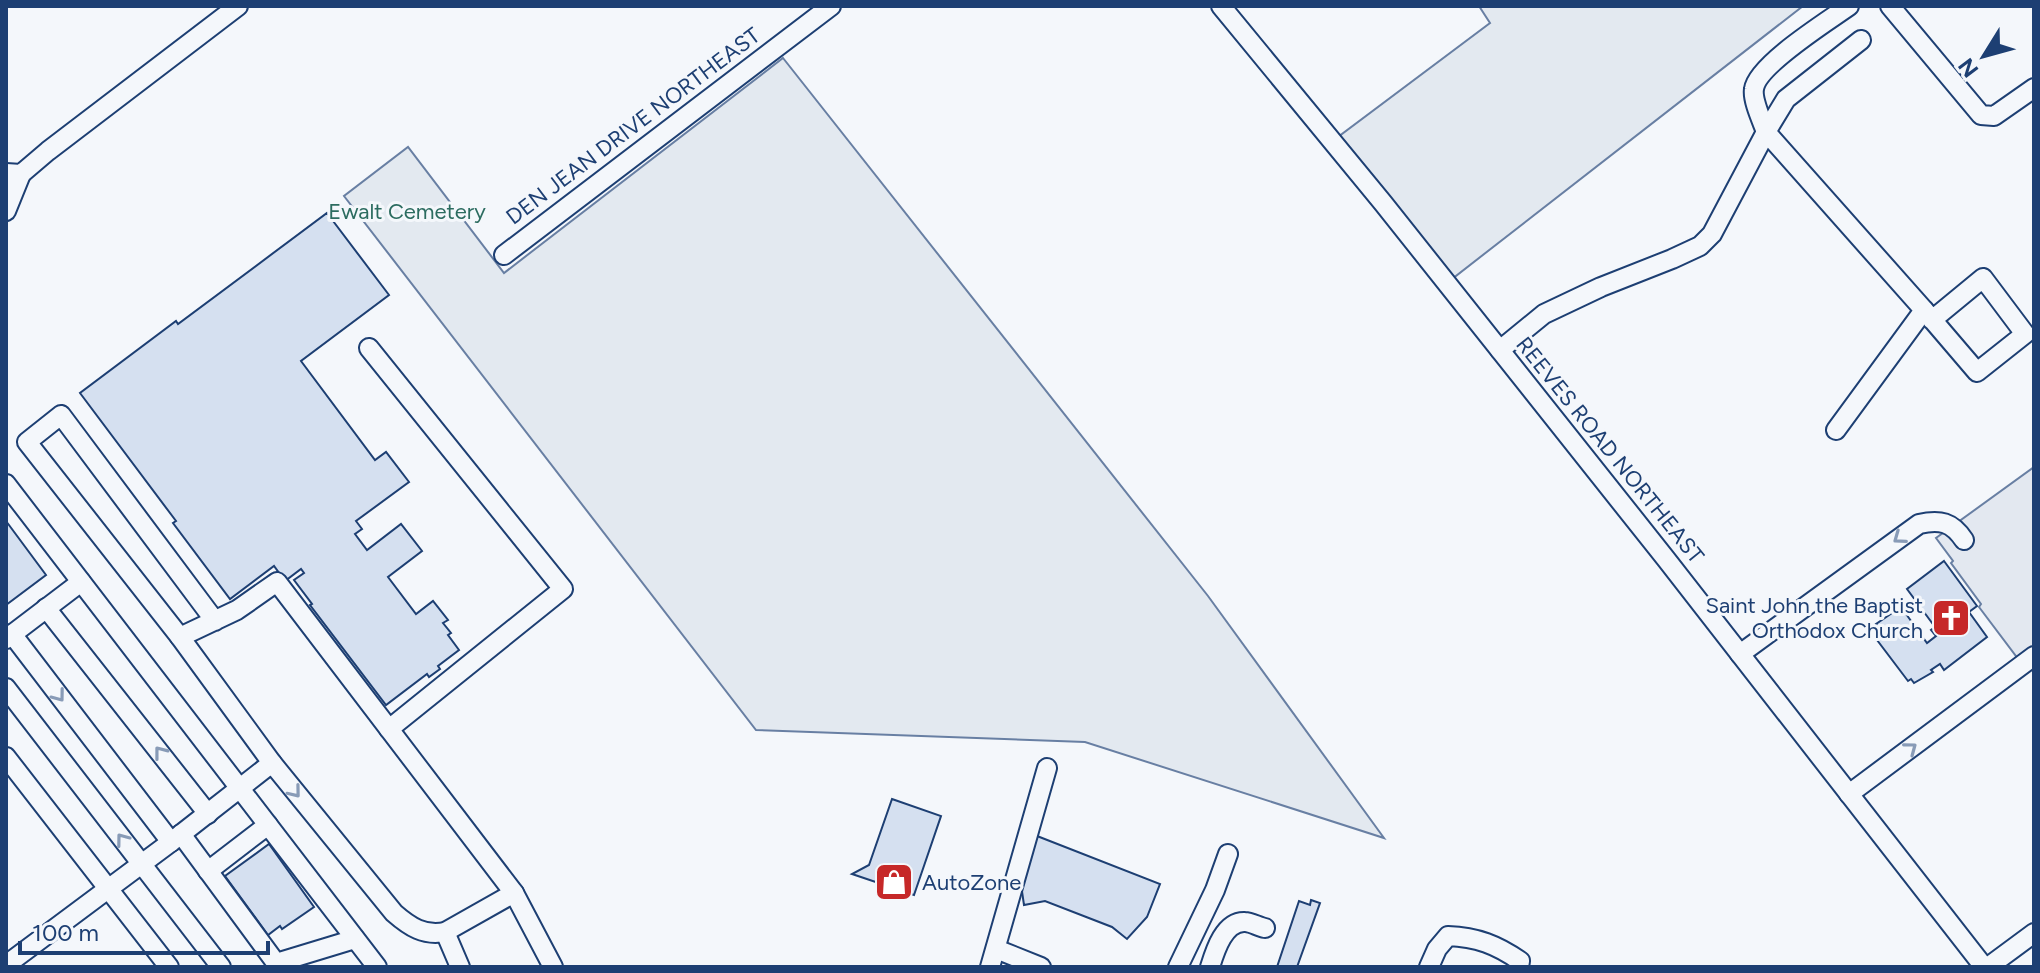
<svg xmlns="http://www.w3.org/2000/svg" width="2040" height="973" font-family="Figtree,sans-serif">
<rect width="100%" height="100%" fill="#f4f7fb"/>
<g fill="#e3e9f0" stroke="#687fa3" stroke-width="2">
<path d="M1479 6H1803L1452 279 1338 137 1490 23Z"/>
<path d="M783 58 1208 596 1384 838 1085 742 756 730 344 196 408 147 504 273Z"/>
</g>
<path fill="#e3e8f0" stroke="#687fa3" stroke-width="2" d="M2034 467V661L2025 668 1979 607 1981 604 1951 563 1953 561 1936 538Z"/>
<g fill="#d5e0f0" stroke="#1d3f73" stroke-width="2">
<path d="M327 213 389 295 301 361 375 460 386 452 409 482 356 521 362 529 355 534 367 550 401 524 422 551 388 577 416 614 433 601 448 620 443 623 451 633 448 635 459 650 438 666 440 669 429 677 427 674 386 705 310 605 312 604 294 580 304 573 301 569 285 581 274 566 230 599 173 523 176 521 80 393 176 321 178 324Z"/>
<path d="M6 521 46 575 6 605Z"/>
<path d="M1944 561 1977 606 1969 612 1987 637 1944 670 1940 664 1931 670 1933 672 1914 683 1911 679 1908 681 1874 636 1881 631 1876 624 1901 607 1927 643 1936 636 1931 630 1935 627 1907 589Z"/>
<path d="M892 799 941 816 914 895 852 874 869 865Z"/>
<path d="M1037 836 1160 884 1147 917 1127 939 1112 927 1045 901 1024 905 1020 878Z"/>
<path d="M269 844 314 907 282 929 280 926 268 935 225 876Z"/>
<path d="M1311 900 1320 903 1297 967H1277L1299 901 1310 905Z"/>
</g>
<g fill="none" stroke-linecap="round" stroke-linejoin="round">
<defs>
<g id="minor">
<path d="M1221 6 1383 203 1666 559 1984 967"/>
<path d="M1890 6 1981 115 1994 116 2034 88"/>
<path d="M6 173 21 174 48 151 238 6"/>
<path d="M6 211 21 174"/>
<path d="M504 255 831 6"/>
<path d="M1924 310 1977 372 2025 334 1983 278 1932 320"/>
<path d="M369 348 563 589 389 729"/>
<path d="M1500 350 1544 314 1601 287 1672 259 1700 246 1712 234 1766 132C1762 121 1752 100 1754 89 1757 65 1828 21 1849 6"/>
<path d="M1836 430 1924 310 1766 132 1786 99 1861 40"/>
<path d="M6 484 377 967"/>
<path d="M46 608 208 814"/>
<path d="M215 621 61 415 27 442 180 637 237 610 277 582 514 893 553 967"/>
<path d="M12 634 171 842"/>
<path d="M180 637 272 763"/>
<path d="M6 639 81 582"/>
<path d="M1740 654 1919 524C1940 519 1952 522 1964 540"/>
<path d="M6 688 221 967"/>
<path d="M6 757 169 967"/>
<path d="M1849 794 2034 656"/>
<path d="M181 834 276 963 355 939"/>
<path d="M208 871 268 825"/>
<path d="M445 932 460 967"/>
<path d="M996 949 1041 967"/>
<path d="M6 965 171 842 272 763 394 913C410 927 424 936 445 932L514 893"/>
<path d="M990 967 1047 768"/>
<path d="M1178 967 1215 890 1228 854"/>
<path d="M1210 967C1215 951 1224 921 1245 922 1251 922 1259 927 1265 928"/>
<path d="M1429 967 1437 949 1448 936C1477 937 1497 945 1520 961L1519 967"/>
<path d="M1988 967 2034 933"/>
</g>
</defs>
<use href="#minor" stroke="#1d3f73" stroke-width="22"/>
<use href="#minor" stroke="#f4f7fb" stroke-width="18"/>
</g>
<defs><path id="oneway-chevron" d="M-2-3.5L2.5 0L-2 3.5" fill="none" stroke-width="1.6" stroke-linecap="round" stroke-linejoin="round" transform="scale(2)"/></defs>
<g stroke="#889bb7">
<use href="#oneway-chevron" transform="translate(1899 538) rotate(144)"/>
<use href="#oneway-chevron" transform="translate(59 696) rotate(53)"/>
<use href="#oneway-chevron" transform="translate(1911 748) rotate(-37)"/>
<use href="#oneway-chevron" transform="translate(160 752) rotate(-128)"/>
<use href="#oneway-chevron" transform="translate(295 792) rotate(51)"/>
<use href="#oneway-chevron" transform="translate(122 839) rotate(-127)"/>
</g>
<defs>
<symbol id="church-square" viewBox="-11 -11 22 22"><rect x="-9" y="-9" width="18" height="18" rx="4" fill="#c62828" stroke="#f4f7fb"/><path d="M-1.2-6h2.4v3.5h3.3v2.4h-3.3V6h-2.4V-.1h-3.3v-2.4h3.3Z" fill="#fff"/></symbol>
<symbol id="shop-square" viewBox="-11 -11 22 22"><rect x="-9" y="-9" width="18" height="18" rx="4" fill="#c62828" stroke="#f4f7fb"/><path d="M-5-2.5h2.3a2.7 3.5 0 0 1 5.4 0H5L5.5 6h-11ZM-1.5-2.5h3a1.5 2.3 0 0 0-3 0Z" fill="#fff"/></symbol>
</defs>
<g fill-rule="evenodd">
<use href="#church-square" x="1929" y="596" width="44" height="44"/>
<use href="#shop-square" x="872" y="860" width="44" height="44"/>
</g>
<g text-anchor="middle" dominant-baseline="central" stroke-width="6" stroke-linejoin="round" paint-order="stroke">
<g font-size="22" fill="#1d3f73" stroke="#f4f7fb">
<text transform="translate(633 126) rotate(-37)">DEN JEAN DRIVE NORTHEAST</text>
<text transform="translate(1610 450) rotate(51)">REEVES ROAD NORTHEAST</text>
</g>
<g font-size="22" fill="#2c6c60" stroke="#f4f7fb">
<text x="407" y="211">Ewalt Cemetery</text>
</g>
<g font-size="22" fill="#1d3f73" stroke="#f4f7fb" text-anchor="end">
<text x="1923" y="605">Saint John the Baptist<tspan x="1923" dy="25">Orthodox Church</tspan></text>
<text x="922" y="882" text-anchor="start">AutoZone</text>
</g>
</g>
<rect width="2040" height="973" fill="none" stroke="#1d3f73" stroke-width="16"/>
<g transform="translate(1984 56) rotate(233)" stroke="#f4f7fb" stroke-width="6" paint-order="stroke">
<path d="M0-6L14 30L0 20L-14 30Z" fill="#1d3f73"/>
<text y="-12" font-size="22" font-weight="bold" text-anchor="middle" fill="#1d3f73">N</text>
</g>
<path d="M20 941v12h248v-12" fill="none" stroke="#1d3f73" stroke-width="4"/>
<text x="32" y="941" font-size="24" fill="#1d3f73" stroke="#f4f7fb" stroke-width="6" paint-order="stroke">100 m</text>
</svg>
